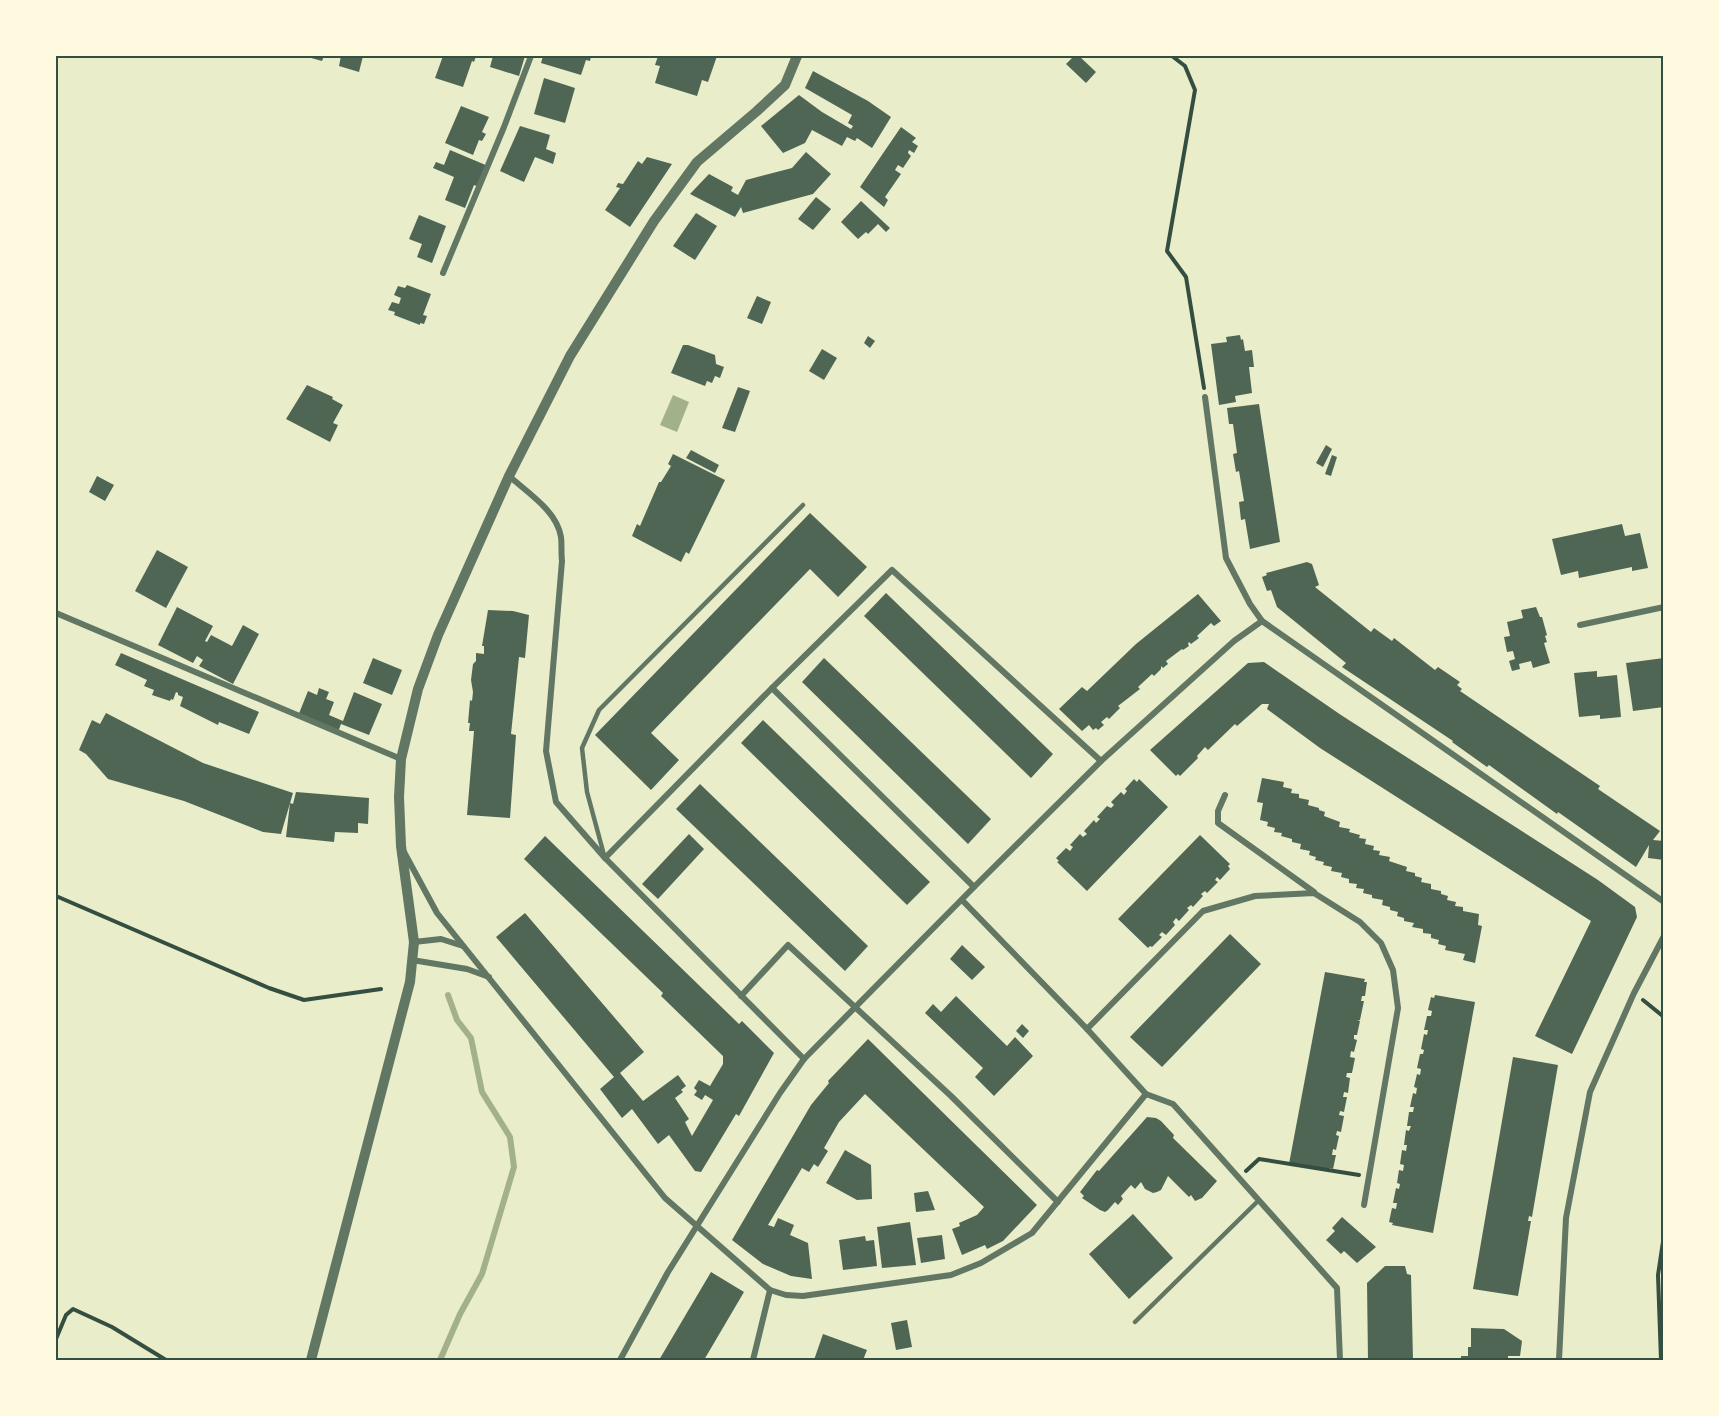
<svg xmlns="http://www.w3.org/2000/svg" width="1719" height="1416" font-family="'Open Sans',sans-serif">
<rect width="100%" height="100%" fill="#e9edc9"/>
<path fill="#a3b18a" d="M673 395 689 402 677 432 660 425Z"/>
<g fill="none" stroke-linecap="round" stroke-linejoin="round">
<path stroke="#a3b18a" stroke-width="6" d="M440 1360 460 1314 482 1274 514 1167 510 1137 482 1092 471 1038 457 1020 448 995"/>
</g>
<g fill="#4f6655">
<path d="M304 56H324L322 61Z"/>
<path d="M341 56H363L359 72 339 66Z"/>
<path d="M443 56H476L474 62 472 61 463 87 435 78Z"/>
<path d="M493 56H525L519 76 490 67Z"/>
<path d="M543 56H591L590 61 586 60 581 75 541 63Z"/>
<path d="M658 56H717L708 82 702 80 697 96 655 83 660 66 655 65Z"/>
<path d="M1074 56H1079L1096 72 1086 83 1066 64Z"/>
<path d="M813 71 868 101 891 117 872 148 857 138 855 141 847 137 842 146 812 130 805 143 783 153 761 126 799 95 822 112 851 129 853 126 848 123 852 115 805 88Z"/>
<path d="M544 78 575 88 565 123 534 114Z"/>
<path d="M461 106 489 117 482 132 486 134 482 141 479 140 473 155 445 143Z"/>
<path d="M520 126 550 135 546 149 556 153 553 164 535 157 524 182 500 171Z"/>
<path d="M901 127 916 138 912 142 918 146 914 153 909 150 908 153 911 156 903 168 898 165 895 170 901 174 885 197 888 200 884 207 860 187Z"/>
<path d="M450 150 488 166 479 187 474 185 465 208 445 200 454 177 433 168 436 162 444 165Z"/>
<path d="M806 152 831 174 813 194 743 213 741 207 735 217 690 194 709 174 733 187 731 191 738 195 746 180 792 168Z"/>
<path d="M647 157 672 164 630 227 605 210 620 188 616 187 618 183 623 184 638 161 642 164Z"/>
<path d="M816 197 831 209 813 230 798 219Z"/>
<path d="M861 201 890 228 886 232 878 224 868 234 866 232 858 239 841 222Z"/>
<path d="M696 213 717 226 695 260 673 246Z"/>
<path d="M419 215 446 226 432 263 417 257 422 244 409 239Z"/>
<path d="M407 285 431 294 423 315 427 316 424 324 420 323V325L394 315 395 312 388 310 392 302 399 304 401 298 394 295 398 286 405 288Z"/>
<path d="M757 296 771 302 762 324 747 318Z"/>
<path d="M1240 335 1241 340 1243 339 1245 351 1252 350 1254 367H1249L1252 393 1235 396 1236 402 1219 405 1211 344 1227 342 1226 337Z"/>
<path d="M868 336 875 341 870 348 864 343Z"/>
<path d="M683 345H688L715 355 716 364 724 367 720 378 715 376 712 383 707 381 705 386 671 373Z"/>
<path d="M822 349 837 358 824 380 809 371Z"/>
<path d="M307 385 333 397 332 399 343 405 333 423 338 425 330 442 286 419Z"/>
<path d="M738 387 750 391 735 432 722 428Z"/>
<path d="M1259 404 1280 542 1250 549 1245 519 1241 520 1239 502 1244 501 1239 471 1236 472 1233 454 1237 453 1233 424H1229L1227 408Z"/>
<path d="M1326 445 1332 449 1323 467 1316 463Z"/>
<path d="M691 450 719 465 715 473 686 458Z"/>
<path d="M673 454 725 480 689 554 686 552 681 562 632 536 637 524 640 526 659 482H661L671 466 668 464Z"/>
<path d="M1332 455 1337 457 1331 476 1325 474Z"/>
<path d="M97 476 114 485 105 501 89 492Z"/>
<path d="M810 513 867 567 838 597 810 569 744 637 651 733 679 760 651 790 595 735Z"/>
<path d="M1622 524 1625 536 1640 533 1648 568 1632 571V567L1579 578 1578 571 1561 575 1552 539Z"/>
<path d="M157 550 188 567 166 608 135 591Z"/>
<path d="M1307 562 1312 564 1319 585 1315 587 1371 632 1374 628 1392 641 1394 638 1435 670 1438 667 1460 682 1457 685 1462 689 1460 691 1600 786 1598 789 1660 831 1653 840 1664 841V860L1648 858 1649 845 1636 867 1558 812 1557 814 1489 765 1487 767 1452 742 1453 741 1342 667 1346 663 1277 607 1271 590 1267 591 1262 577 1267 575 1266 573Z"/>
<path d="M886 593 1053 754 1031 778 864 616Z"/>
<path d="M1198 594 1221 621 1214 626 1211 623 1197 636 1199 638 1191 644 1189 642 1188 644 1189 646 1183 650 1182 649 1166 661 1168 664 1163 668 1161 666V669L1154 676 1152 674 1138 687 1140 689 1118 706 1120 708 1109 719 1107 717 1101 722 1104 725 1098 730 1096 728 1093 730 1089 725 1082 731 1059 709 1082 687 1087 691 1136 644Z"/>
<path d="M177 607 213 626 205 641 207 642 211 635 232 646 243 625 259 634 233 684 199 666 203 660 197 656 193 663 158 645Z"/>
<path d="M1536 607 1540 617H1542L1547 635 1545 636 1547 642 1544 643 1550 663 1533 668 1531 661 1519 664 1520 669 1512 671 1509 661 1515 659 1513 651 1507 652 1504 637 1510 636 1507 622 1523 618 1521 610Z"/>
<path d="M488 610 513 611 529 615 525 658 519 657 511 734 516 735 510 818 467 815 474 731H469L470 723H468L470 700 472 701 473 692 471 680 473 664 476 661V653L484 654V646H482Z"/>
<path d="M121 653 259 712 249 734 219 722 218 725 180 706 183 697 178 695V693L176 692 173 700 171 699 170 701 152 695 154 690 144 686 147 680 115 665Z"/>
<path d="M373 658 402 670 392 695 363 683Z"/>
<path d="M824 658 991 819 968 844 802 682Z"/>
<path d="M1664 658V707L1633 711 1626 663Z"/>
<path d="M1264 662 1341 715 1598 880 1635 907 1637 917 1572 1054 1535 1036 1591 921 1320 748 1267 709 1269 704H1262L1237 726 1235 724 1208 750 1205 747 1197 756 1198 758 1180 776 1178 774 1176 776 1150 750 1248 663Z"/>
<path d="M1597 671V677L1617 675 1621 717 1600 719V715L1579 717 1574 673Z"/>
<path d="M319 688 329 692 326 699 334 702 329 715 343 721 354 692 382 704 369 735 341 724 338 732 298 716 308 691 317 695Z"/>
<path d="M106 713 203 763 293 793 281 834 263 832 184 801 108 779 86 754 79 750 92 720 100 724Z"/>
<path d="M763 720 930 882 907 905 741 743Z"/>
<path d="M1262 778 1284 782 1283 787 1292 789 1291 793 1299 794V798L1309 800 1308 805 1319 808V810L1325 812 1324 816 1340 822 1339 827 1350 829 1349 832 1360 835 1359 838 1366 839 1365 844 1374 846 1373 850 1380 851 1379 855 1390 857 1389 861 1407 867 1406 871 1415 873V876L1422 878 1421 882 1431 884V889L1441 891V894L1448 896 1447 900 1456 902 1455 906 1463 907V911L1479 914 1478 925 1482 926 1475 963 1463 960 1465 954 1445 950 1446 946 1438 944 1439 940 1431 938V934L1423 933V929L1412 927 1414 923 1404 921V918L1397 916 1398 912 1390 910V907L1382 905 1383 900 1372 898V895L1363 893 1364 889 1356 888 1357 884 1349 883V879L1341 877 1342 873 1331 871 1332 867 1323 865 1324 862 1315 860 1316 857 1309 855 1310 851 1300 849 1301 844 1292 842V839L1281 836 1282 833 1274 832 1275 828 1267 826 1268 822 1260 820 1263 803 1257 802Z"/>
<path d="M1134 779 1137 782 1139 779 1168 807 1087 891 1057 862 1059 861 1056 858 1066 848 1070 851 1073 847 1070 845 1080 834 1083 837 1087 834 1084 831 1094 820 1096 823 1100 819 1097 817 1107 806 1111 808 1114 805 1111 802 1121 792 1124 795 1127 791 1125 789Z"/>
<path d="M700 784 868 946 845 971 676 809Z"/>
<path d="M296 792 369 798 368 824 358 823V833L335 832 334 842 286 837 290 803 293 804Z"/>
<path d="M689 834 704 849 658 899 642 884Z"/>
<path d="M1200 835 1230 864 1228 866 1230 869 1220 880 1217 877 1215 880 1218 882 1207 893 1205 891 1201 894 1203 896 1193 907 1191 905 1187 908 1189 910 1179 921 1176 918 1173 922 1175 925 1166 935 1162 932 1159 935 1162 937 1152 947 1150 946 1148 948 1118 919Z"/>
<path d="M545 836 739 1024 742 1021 774 1053 739 1116 736 1114 701 1172 695 1171 669 1135 658 1144 632 1109 622 1118 600 1089 614 1077 496 937 525 913 644 1052 620 1073 643 1101 678 1075 686 1086 681 1090 683 1092 675 1098 689 1119 685 1122 692 1136 713 1100 705 1095 702 1100 694 1095 697 1091 694 1088 699 1080 710 1086 723 1064V1056L661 996 663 993 524 859Z"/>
<path d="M1230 934 1261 964 1162 1067 1130 1037Z"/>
<path d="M962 945 985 967 972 980 950 959Z"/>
<path d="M1325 972 1365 979 1364 982H1367L1365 996H1362L1361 1001H1364L1360 1020 1357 1021H1360L1357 1035H1354V1039L1357 1040 1354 1052 1351 1051 1350 1057 1355 1058 1352 1073H1347L1346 1077 1350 1078 1348 1093 1344 1092 1343 1097H1347L1344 1112 1340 1111 1339 1115 1344 1116 1341 1132 1337 1131 1336 1135 1339 1136 1336 1150 1333 1149 1332 1155H1336L1333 1169 1330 1168 1329 1171 1289 1164Z"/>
<path d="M1435 995 1475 1002 1433 1233 1392 1225 1393 1223 1389 1222 1392 1208 1396 1209 1397 1203H1393L1396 1188 1399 1189 1400 1184 1397 1183 1399 1170 1403 1171 1404 1165 1400 1164 1402 1150 1406 1151 1407 1145H1404L1406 1130 1409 1131 1411 1126H1407L1409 1112H1413L1414 1107H1410L1413 1093 1416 1094 1417 1088 1414 1087 1417 1074 1420 1075 1421 1069 1417 1068 1420 1054H1423L1424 1050 1421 1049 1424 1034 1427 1035 1428 1030H1424L1427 1016H1431L1432 1011 1428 1010 1431 997 1434 998Z"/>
<path d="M956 996 1007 1046 1015 1037 1033 1056 994 1096 975 1077 983 1068 925 1013 933 1004 941 1012Z"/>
<path d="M1022 1024 1029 1031 1023 1038 1016 1031Z"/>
<path d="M868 1039 1037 1205 1003 1241 987 1249 985 1245 962 1255 952 1229 960 1226 959 1223 977 1215 984 1207 865 1094 839 1122 824 1148 828 1151 818 1167 814 1164 809 1172 802 1168 768 1225 774 1227 778 1218 794 1225 790 1235 808 1243 812 1279 791 1276 763 1264 732 1240 811 1105 829 1083 828 1081Z"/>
<path d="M1513 1057 1558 1065 1532 1217 1529 1216 1528 1221H1531L1518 1296 1473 1289Z"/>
<path d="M1147 1117 1156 1118 1161 1121 1174 1135 1173 1138 1217 1181 1202 1198 1195 1201 1191 1195 1189 1197 1168 1176 1161 1190 1157 1192 1153 1193 1145 1189 1141 1182 1135 1189 1131 1185 1121 1196 1123 1199 1118 1205 1115 1202 1108 1210 1105 1212 1100 1210 1082 1198 1084 1196 1080 1192 1097 1170 1099 1171Z"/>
<path d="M845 1150 871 1165 872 1199 857 1200 826 1183Z"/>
<path d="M928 1191 935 1210 916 1212 914 1193Z"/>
<path d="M1133 1214 1173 1258 1129 1299 1089 1254Z"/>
<path d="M1342 1217 1376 1247 1357 1263 1344 1251 1341 1254 1326 1240 1335 1231 1332 1228Z"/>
<path d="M910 1222 916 1265 882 1268 877 1227Z"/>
<path d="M942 1235 945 1259 921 1263 917 1238Z"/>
<path d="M865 1236 866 1241 874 1240 877 1266 843 1270 839 1240Z"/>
<path d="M1385 1266H1405L1407 1274 1411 1275 1413 1360H1368L1367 1283Z"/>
<path d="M711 1272 744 1292 704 1360 700 1358 699 1360H659Z"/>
<path d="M907 1320 912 1347 896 1350 891 1323Z"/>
<path d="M1471 1328 1504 1329 1522 1341 1520 1356H1508V1360H1461V1356H1468V1347H1471Z"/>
<path d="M823 1334 867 1350 863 1360H814Z"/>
</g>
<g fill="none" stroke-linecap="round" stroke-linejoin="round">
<g stroke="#344e41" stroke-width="4">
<path d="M1172 56 1185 66 1195 90 1167 251 1186 277 1204 388"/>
<path d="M56 896 269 988 304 1000 381 989"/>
<path d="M1643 1000 1664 1017"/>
<path d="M1246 1171 1259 1159 1359 1175"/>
<path d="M56 1339 66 1315 73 1309 112 1327 166 1360"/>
<path d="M1661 1360 1658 1275 1664 1235"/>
</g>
<g stroke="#617663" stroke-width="4.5">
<path d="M604 855 587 792 582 748 599 710 803 505"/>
<path d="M1135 1322 1258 1201"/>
</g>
<g stroke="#617663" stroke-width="6">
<path d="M443 273 504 127 531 56"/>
<path d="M1205 397 1226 558 1250 604 1262 621 1664 902"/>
<path d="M509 476C528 493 557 511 561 537 562 545 561 553 562 561L546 751 556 802 605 858 804 1059"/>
<path d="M56 613 401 759"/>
<path d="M1580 625 1664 607"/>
<path d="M772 688 974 887"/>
<path d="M1225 795 1218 811V823L1314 892"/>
<path d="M404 852 437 913 665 1198 770 1290 786 1295 803 1296 951 1275 981 1263 1032 1233 1146 1094"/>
<path d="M605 858 772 688 892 570 1101 761"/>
<path d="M962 900 1087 1029 1146 1094 1173 1104 1337 1288 1340 1360"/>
<path d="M414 942 441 939 463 946"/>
<path d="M412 960 467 969 489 977"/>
<path d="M741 996 788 945 951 1096 1058 1202"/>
<path d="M1087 1029 1203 911 1255 896 1314 893 1360 922 1381 943 1393 970 1398 1008 1364 1205"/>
<path d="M620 1360 668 1272 780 1093 804 1059 974 887 1101 761 1234 641 1262 621"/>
<path d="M753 1360 770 1290"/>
<path d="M1559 1360 1566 1218 1590 1092 1634 993 1664 936"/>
</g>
<path stroke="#617663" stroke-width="10" d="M311 1360 410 982 414 942 401 846 399 797 401 759 418 689 438 635 509 476 570 356 654 221 697 162 757 111 785 85 797 56"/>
</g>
<rect width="1719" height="1416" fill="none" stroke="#fefae0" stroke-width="114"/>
<rect x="57" y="57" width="1605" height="1302" fill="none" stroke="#344e41" stroke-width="2"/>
</svg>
